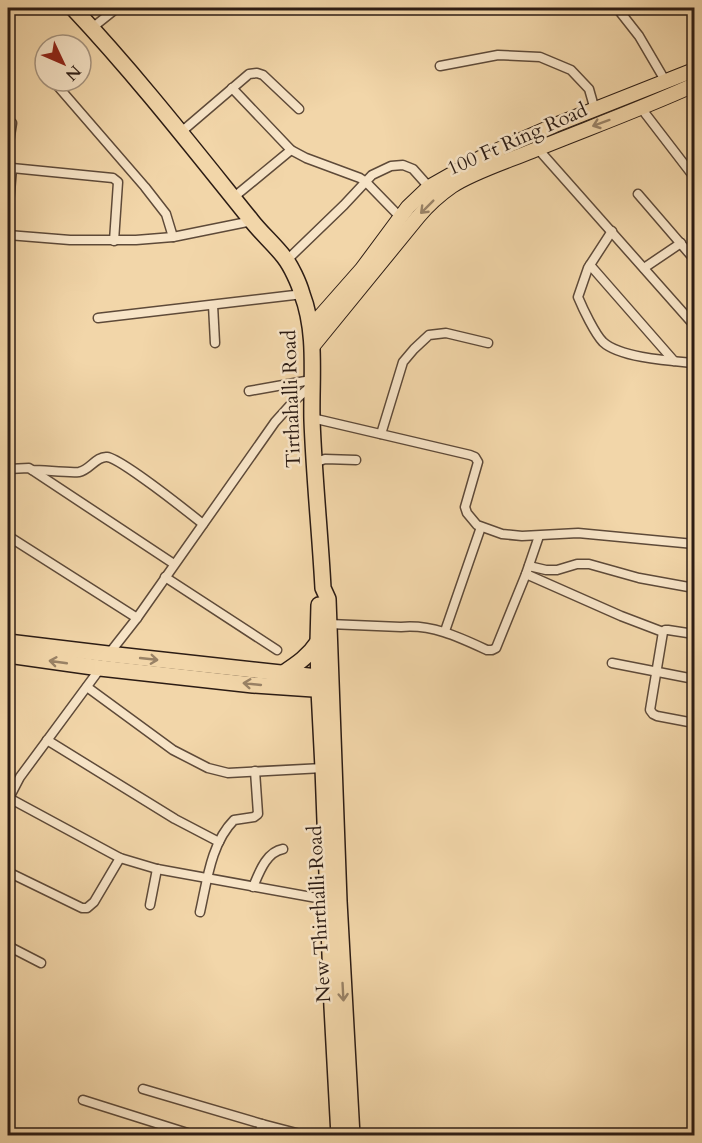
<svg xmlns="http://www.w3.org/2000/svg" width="702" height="1143" font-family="Cardo,serif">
<rect width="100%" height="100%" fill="#f2d6a9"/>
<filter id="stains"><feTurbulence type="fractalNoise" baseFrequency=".00333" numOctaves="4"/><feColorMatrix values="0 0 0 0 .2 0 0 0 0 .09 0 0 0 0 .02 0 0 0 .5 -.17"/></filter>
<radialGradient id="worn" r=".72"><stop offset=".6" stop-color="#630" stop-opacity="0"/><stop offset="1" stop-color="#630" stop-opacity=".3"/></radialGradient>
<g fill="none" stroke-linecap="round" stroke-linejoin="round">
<defs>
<g id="street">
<path d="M617 8 639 36 666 82"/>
<path d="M92 28 117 8"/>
<path d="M440 66 498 55 540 57 571 70 589 89 595 110"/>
<path d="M55 83 145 187 166 214 173 237"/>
<path d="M232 88 291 150 306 158 360 178 366 182 401 218"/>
<path d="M641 108 694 177"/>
<path d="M180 133 249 74 257 73 263 75 299 109"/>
<path d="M8 149 12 123"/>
<path d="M538 149 694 325"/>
<path d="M8 166 12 168 113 178 118 182 114 241"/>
<path d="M638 194 694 259"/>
<path d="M234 197 291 150"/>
<path d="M8 216 12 168"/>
<path d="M612 231 588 268 578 297C583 309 595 334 603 342 620 358 672 361 694 363"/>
<path d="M8 235 70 240H136L173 237 252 221"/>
<path d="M286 261 344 205 372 175 391 166 403 165 413 169 429 187"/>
<path d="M590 265 674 361"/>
<path d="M644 268 681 243"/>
<path d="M213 305 215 343"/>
<path d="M98 318 303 294"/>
<path d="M249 391 311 380"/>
<path d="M312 418 470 455 475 457 478 462 465 507 467 513 477 525 502 534 522 536 578 533 694 544"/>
<path d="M381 434 403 362 414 349 429 335 446 333 488 343"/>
<path d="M314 463 325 459 356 460"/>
<path d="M8 469 29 468 32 470C45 470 67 473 79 472 90 470 96 456 107 457 120 458 188 512 203 524"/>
<path d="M32 470 174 564"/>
<path d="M8 536 137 618"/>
<path d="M529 566 546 570H557L577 564H589L639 578 694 588"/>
<path d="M526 574 621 616 663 632"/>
<path d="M165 577 277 650"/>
<path d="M329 624 401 627C432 624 459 637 487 650H492L496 648 526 574 539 536"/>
<path d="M445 631 481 527"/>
<path d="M694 634 668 630H665L663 632 650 710 653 714 657 716 694 723"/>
<path d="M108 655 137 618 275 422 293 402 311 386"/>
<path d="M612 663 694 679"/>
<path d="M87 687 173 750 208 768 228 773 323 768"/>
<path d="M47 740 175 819 219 842"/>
<path d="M9 798 120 858 157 869 328 900"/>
<path d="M8 800 20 777 102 666"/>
<path d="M8 872 82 908H87L94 902 120 858"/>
<path d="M253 887C259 873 266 852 283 849"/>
<path d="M150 905 157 869"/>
<path d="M200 912C207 881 211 843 234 820L254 817 258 814 255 771"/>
<path d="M8 946 41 963"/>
<path d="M8 957 12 948"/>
<path d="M143 1089 262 1124 308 1136"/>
<path d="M83 1100 197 1136"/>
<path d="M259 1136 262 1124"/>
</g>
<g id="primary">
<path d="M310 328 362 269 408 207 429 187 482 157 555 125 694 70"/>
<path d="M312 347 418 217C428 205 439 195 452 186 473 172 508 161 532 151 586 129 641 109 694 85"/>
</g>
<g id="highway">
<path d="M73 8C136 75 193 148 251 220 261 233 274 244 284 257 291 266 299 283 302 294 317 333 311 379 312 420 314 476 320 532 323 588L328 599 339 901 352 1136"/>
<path d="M319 605 318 642 319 690 323 768 332 1007 339 1136"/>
<path d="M8 642 108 654 327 678"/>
<path d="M8 655 100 668 253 685 328 690"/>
<path d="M282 674C297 664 308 657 318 642"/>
</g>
</defs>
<use href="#street" stroke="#5e4a39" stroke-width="11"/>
<use href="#primary" stroke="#2c1c14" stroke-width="16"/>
<use href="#highway" stroke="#2c1c14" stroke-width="18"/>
<use href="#street" stroke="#f7e4c7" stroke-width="8"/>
<use href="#primary" stroke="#f2d6a9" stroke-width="14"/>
<use href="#highway" stroke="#f2d6a9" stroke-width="15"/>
</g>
<defs><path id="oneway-shaft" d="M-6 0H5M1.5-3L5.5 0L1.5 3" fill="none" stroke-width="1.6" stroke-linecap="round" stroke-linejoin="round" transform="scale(1.5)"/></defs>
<g stroke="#998266">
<use href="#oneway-shaft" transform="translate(601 123) rotate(160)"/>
<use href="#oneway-shaft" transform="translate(427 207) rotate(135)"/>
<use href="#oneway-shaft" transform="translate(149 659) rotate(6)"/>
<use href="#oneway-shaft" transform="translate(58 662) rotate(-172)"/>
<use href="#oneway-shaft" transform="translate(252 684) rotate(-174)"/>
<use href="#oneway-shaft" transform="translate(343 992) rotate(87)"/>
</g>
<g text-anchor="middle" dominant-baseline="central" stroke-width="5" stroke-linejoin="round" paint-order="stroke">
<g font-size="20" fill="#2c1c14" stroke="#f7e4c7">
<text transform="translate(517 139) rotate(-24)">100 Ft Ring Road</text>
<text transform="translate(291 399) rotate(-92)">Tirthahalli Road</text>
<text transform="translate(319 914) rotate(-93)">New Thirthalli Road</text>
</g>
</g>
<rect width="702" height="1143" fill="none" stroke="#f2d6a9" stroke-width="30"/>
<rect x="9" y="9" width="684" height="1125" fill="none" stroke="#2c1c14" stroke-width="3"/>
<rect x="15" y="15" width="672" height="1113" fill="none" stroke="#2c1c14" stroke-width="1.5"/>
<g transform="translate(63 63) rotate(134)"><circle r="28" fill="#f7e4c7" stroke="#a6947f" stroke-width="1.5"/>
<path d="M0-4.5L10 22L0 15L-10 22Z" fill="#8f2418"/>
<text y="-9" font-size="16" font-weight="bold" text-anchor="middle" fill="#2c1c14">N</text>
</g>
<rect width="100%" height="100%" filter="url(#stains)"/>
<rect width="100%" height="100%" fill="url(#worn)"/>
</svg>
